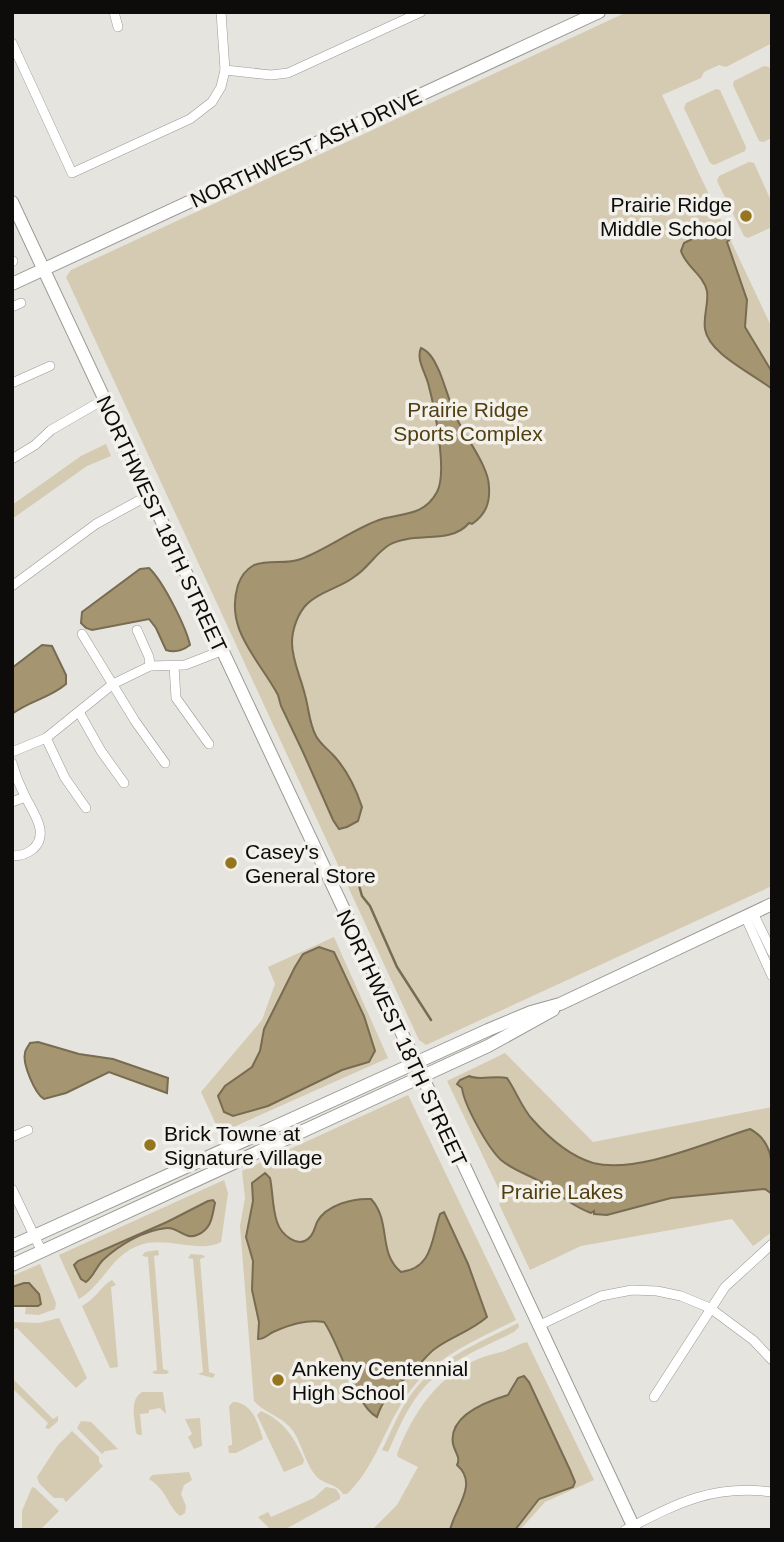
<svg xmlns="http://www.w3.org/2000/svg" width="784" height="1542" font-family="Arial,sans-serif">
<rect width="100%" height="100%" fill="#e6e4de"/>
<g fill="#d5cab2">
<path d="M627 12H772V43L726 67 719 65 704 72 701 78 662 95 772 328V886L426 1045 419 1040 66 277 71 270Z"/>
<path d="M764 66 769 67 772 73V138L763 142 759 141 733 85 734 81Z"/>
<path d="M716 89 720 90 746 147 745 151 714 165 710 163 684 108 686 103Z"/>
<path d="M749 162 754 163 772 203V227L748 238 744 236 717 181 719 176Z"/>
<path d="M106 444 111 456 87 466 12 519V505L81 456Z"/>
<path d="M334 937 388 1058 220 1133 201 1092 262 1020 275 984 268 967Z"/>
<path d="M505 1053 593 1142 772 1107V1232L753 1246 732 1219 581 1246 530 1270 499 1204 504 1200 447 1081Z"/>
<path d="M408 1095 516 1320C472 1342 426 1360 400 1406 382 1436 373 1469 347 1494H343C336 1483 324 1485 316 1476 304 1462 302 1441 290 1427 279 1415 263 1412 254 1401L240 1226 245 1198 242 1171Z"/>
<path d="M224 1180 228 1193 221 1242C201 1254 166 1236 140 1245 111 1255 103 1285 79 1299L59 1255Z"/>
<path d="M158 1250 159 1255 154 1256 163 1369 169 1371 167 1374H155L152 1372 157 1370 148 1257 142 1256 145 1252Z"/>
<path d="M191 1254 203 1255 205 1257 200 1259 209 1372 215 1374 213 1378 198 1374 203 1372 193 1259 188 1258Z"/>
<path d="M40 1264 56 1303 55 1309 39 1315 25 1314 26 1306 33 1307 40 1304 39 1294 24 1283 12 1287V1276Z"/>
<path d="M112 1280 116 1285 111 1287 118 1367 110 1368 82 1306C96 1299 101 1286 112 1280Z"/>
<path d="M59 1318 87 1378 76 1388 17 1328 12 1330 13 1322 39 1323Z"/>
<path d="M518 1323 519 1327 514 1332C478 1350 439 1364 415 1399 404 1415 396 1434 388 1452L382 1450C391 1432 398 1413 410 1396 436 1359 479 1343 518 1323Z"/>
<path d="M527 1342 594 1480 545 1502 520 1530H372L397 1505 418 1467 398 1457 397 1454C416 1405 447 1363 501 1352 510 1350 517 1344 527 1342Z"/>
<path d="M12 1378 53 1419 58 1416V1421L49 1429 45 1428 48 1423 12 1388Z"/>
<path d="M142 1392H163L166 1414 160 1408 149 1410V1413L140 1414 142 1435H139L136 1433C135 1419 129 1400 142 1392Z"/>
<path d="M233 1402C252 1402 258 1423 263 1439L236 1453H229L228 1446 232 1445V1442L229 1406Z"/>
<path d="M261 1411C284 1421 294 1437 304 1460L303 1464 284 1472 257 1415Z"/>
<path d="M200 1418 202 1446 194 1449 188 1437 192 1434 185 1419Z"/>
<path d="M81 1421 91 1422 118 1449 105 1451 102 1454 77 1428Z"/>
<path d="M72 1431 99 1457V1462L103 1466 66 1502 63 1498H54L39 1483 37 1477 58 1445Z"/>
<path d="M189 1472 192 1480 184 1485 181 1494 186 1506 185 1513 180 1516C166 1504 168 1491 149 1479L152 1475Z"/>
<path d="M32 1487 35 1488 59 1511 40 1530H22V1511Z"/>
<path d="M326 1487 336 1489 340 1495V1499L284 1530H271L258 1517 268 1512 271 1517 314 1498Z"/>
</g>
<g fill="#a59570" stroke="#776c51" stroke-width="2">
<path d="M698 236 731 238 727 242 747 300 745 327 772 372V389C752 373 709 354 705 329 703 316 709 303 707 291 703 274 686 267 681 251L684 243Z"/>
<path d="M421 348C431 352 436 364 440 373 446 388 450 404 457 419 466 438 489 467 489 487 490 503 486 514 472 524L469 523C451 545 413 531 389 545 375 554 368 568 354 577 340 588 320 591 307 604 298 613 292 629 292 643 292 660 301 678 305 695 309 709 309 723 316 736 321 745 327 748 334 756 346 769 356 789 362 807L358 821 347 827 339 829 333 820 303 752 281 706 278 695C259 659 224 630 238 585 241 576 245 570 254 565 269 559 286 565 301 559 328 549 356 527 382 519 403 513 424 516 437 492 448 472 434 405 428 383 425 372 416 359 421 348Z"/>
<path d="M149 568C163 581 186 627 190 645 182 651 175 653 166 650L156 628 149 619 92 630 86 628 81 623 82 612 140 569Z"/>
<path d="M42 645 52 646 66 675V684C50 698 29 701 12 714V668Z"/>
<path d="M319 947 334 952 364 1016 375 1051 369 1062 342 1070 268 1106 233 1116 224 1112 218 1096 225 1086 252 1067 260 1051 264 1029 295 967 303 954Z"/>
<path d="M38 1042 79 1054 113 1059 168 1078 167 1093 109 1072 66 1093 44 1099C35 1094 22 1063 25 1053 25 1050 29 1045 30 1043Z"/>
<path d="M469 1076C479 1081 494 1075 507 1078 516 1091 522 1108 532 1119 548 1137 570 1156 593 1163 638 1174 707 1142 750 1129 776 1143 772 1169 772 1194L765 1189 671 1198 607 1215 594 1214V1211L591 1213C575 1207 562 1197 549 1187 534 1176 515 1172 501 1160 488 1148 464 1105 462 1088L457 1084 460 1080Z"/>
<path d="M265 1173 270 1178C273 1192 272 1207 277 1222 281 1234 298 1250 310 1237 314 1233 315 1227 317 1222 326 1205 353 1198 371 1199 392 1222 377 1252 401 1272 433 1268 431 1240 440 1214L444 1212 468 1264 487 1317C471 1331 453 1336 436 1348 427 1354 421 1364 413 1371 397 1386 384 1395 377 1417 355 1406 340 1344 324 1322 306 1319 289 1325 273 1332 267 1335 265 1339 258 1339L259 1322 252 1290 253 1261 246 1237 253 1201 252 1183Z"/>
<path d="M208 1201 213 1200 215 1203C212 1216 212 1229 197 1235 185 1240 178 1227 167 1228 144 1230 119 1245 103 1260 96 1267 94 1276 86 1282L81 1279 74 1265 78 1261 167 1222Z"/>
<path d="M24 1283H29L39 1294 41 1304 38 1306H12V1287Z"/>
<path d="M524 1376 529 1382 570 1470 575 1482 573 1487 539 1499 515 1530H450C455 1508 479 1484 457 1465 461 1457 455 1453 453 1444 448 1415 488 1401 508 1395L518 1378Z"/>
</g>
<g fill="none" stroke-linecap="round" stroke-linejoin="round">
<path stroke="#776c51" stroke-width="2.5" d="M356 875 362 896 370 906 397 967 431 1020"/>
<defs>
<g id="street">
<path d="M114 12 118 27"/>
<path d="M12 43 72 173 190 119 212 102 221 87 225 70 221 12"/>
<path d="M225 70 271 75 288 73 421 12"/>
<path d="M12 261H13"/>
<path d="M12 307 21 303"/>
<path d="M12 383 50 366"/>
<path d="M12 459 35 445 51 430 103 400"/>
<path d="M12 586 96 524 149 495"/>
<path d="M137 630 149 657 150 666"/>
<path d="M82 634 135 721 165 763"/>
<path d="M174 666 176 698 209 744"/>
<path d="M79 712 101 751 124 783"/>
<path d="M46 738 65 778 86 808"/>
<path d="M12 752 46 738 113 684 150 666 185 665 221 651"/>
<path d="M12 763C15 774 19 784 24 794 31 810 51 833 33 849 27 854 20 856 12 856"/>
<path d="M12 802 25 797"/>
<path d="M753 913 772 952"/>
<path d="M745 916 772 976"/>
<path d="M12 1137 28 1130"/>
<path d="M12 1189 42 1252"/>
<path d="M538 1326 601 1296 632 1290 657 1291 681 1296 710 1308 753 1340 772 1360"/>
<path d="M654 1397 725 1287 772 1244"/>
<path d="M625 1530C676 1504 712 1484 772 1492"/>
</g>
<g id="secondary">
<path d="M12 202C217 646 424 1089 635 1530"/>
<path d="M12 284 599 12"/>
<path d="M12 1246 488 1030 531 1012 560 1004 772 904"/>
<path d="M12 1265 488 1046 553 1010"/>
</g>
</defs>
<use href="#street" stroke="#9b9994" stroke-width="10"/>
<use href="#secondary" stroke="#9b9994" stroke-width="14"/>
<use href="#street" stroke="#fff" stroke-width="9"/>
<use href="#secondary" stroke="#fff" stroke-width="12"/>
</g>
<g fill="#95751d" stroke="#f3f1ec" stroke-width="2.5">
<circle cx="746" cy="216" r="7"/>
<circle cx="231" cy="863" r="7"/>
<circle cx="150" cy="1145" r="7"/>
<circle cx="278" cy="1380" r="7"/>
</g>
<g text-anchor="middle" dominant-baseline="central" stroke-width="7" stroke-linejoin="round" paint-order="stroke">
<g font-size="21" fill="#0d0c0a" stroke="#f3f1ec">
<text transform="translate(306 148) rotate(-25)">NORTHWEST ASH DRIVE</text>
<text transform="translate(162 524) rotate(65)">NORTHWEST 18TH STREET</text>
<text transform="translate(402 1038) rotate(65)">NORTHWEST 18TH STREET</text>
</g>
<g font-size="21" fill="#0d0c0a" stroke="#f3f1ec" text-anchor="start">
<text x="732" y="204" text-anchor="end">Prairie Ridge<tspan x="732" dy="24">Middle School</tspan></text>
<text x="245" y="851">Casey's<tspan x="245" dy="24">General Store</tspan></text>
<text x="164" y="1133">Brick Towne at<tspan x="164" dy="24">Signature Village</tspan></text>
<text x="292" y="1368">Ankeny Centennial<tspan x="292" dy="24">High School</tspan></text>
</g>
<g font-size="21" fill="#513f0f" stroke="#f3f1ec">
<text x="468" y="409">Prairie Ridge<tspan x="468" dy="24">Sports Complex</tspan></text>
<text x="562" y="1191">Prairie Lakes</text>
</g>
</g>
<rect width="784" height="1542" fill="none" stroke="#0d0c0a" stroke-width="28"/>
</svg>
